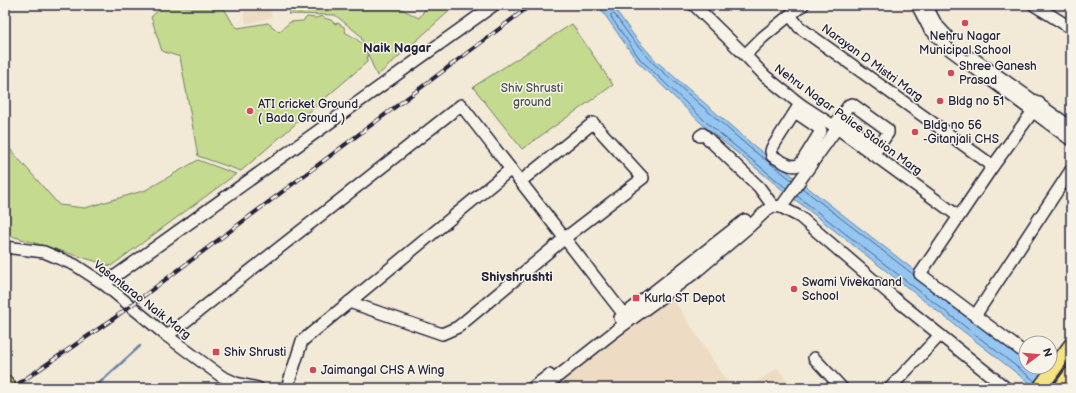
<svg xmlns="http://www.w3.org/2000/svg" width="1076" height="393" font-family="'Balsamiq Sans',sans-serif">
<rect width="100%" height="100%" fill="#f2e9d7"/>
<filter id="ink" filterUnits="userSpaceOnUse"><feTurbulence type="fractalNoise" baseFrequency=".025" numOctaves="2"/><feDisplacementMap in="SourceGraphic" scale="8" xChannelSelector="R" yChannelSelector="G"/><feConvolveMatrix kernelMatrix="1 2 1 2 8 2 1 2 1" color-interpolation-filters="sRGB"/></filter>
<g filter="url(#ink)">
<g fill="#eddcc3">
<path d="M242 5H269L272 17 246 24Z"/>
<path d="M668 291 731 388H547Z"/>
<path d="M778 368 791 388H747Z"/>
</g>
<g fill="#c4da8f" stroke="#737e65">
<path d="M297 5H377L379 7C392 0 407 13 419 18L428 5H456L377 76 360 35 335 15 288 14Z"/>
<path d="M163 6 224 8 233 24 238 28 268 23 279 32 290 22 303 21 307 17 316 18 322 16 324 18 331 20 335 24 338 23 344 27 346 33C358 39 370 47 367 62L241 171 198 156 180 57 162 51 151 17Z"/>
<path d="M572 24 613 85 522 149 473 87Z"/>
<path d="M5 148H9L59 205 85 208 146 190 198 160 236 174 111 266 5 234Z"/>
</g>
<path fill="#94c6f1" stroke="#6684a8" d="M598 5H612L635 37 656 61 753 145 1026 357V367H1039L1066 388H1038L1028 382 779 187 703 125 637 61Z"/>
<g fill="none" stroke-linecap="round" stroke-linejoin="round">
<g stroke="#506484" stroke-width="1">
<path d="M786 188 706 122 640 59 611 17V14H614L632 39 654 64 750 148 792 180"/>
<path d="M802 188 914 275"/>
<path d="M797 196 1035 381"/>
</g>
<path stroke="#6684a8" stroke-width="2.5" d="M94 388 140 346"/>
<defs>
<g id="minor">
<path d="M694 5 745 55 765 76 800 104 837 128 958 216"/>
<path d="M803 5 790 15 799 27 993 166"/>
<path d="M917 5 929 28 949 49 1071 140"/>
<path d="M926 5 936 24 947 36"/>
<path d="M1034 5 1071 28"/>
<path d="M745 55 763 37 790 15"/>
<path d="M973 58 1071 127"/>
<path d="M795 112 820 129 821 131 801 163C793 171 781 160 772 156L771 151 772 148 800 104"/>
<path d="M838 120 878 148"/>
<path d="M834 126 849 105 852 104 888 130V133L873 155"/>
<path d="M700 136 703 134 759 187 773 206"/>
<path d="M781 207 837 128"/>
<path d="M5 247 44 252 75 265 104 284 167 336 221 376 236 383 258 388"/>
<path d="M104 284 494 5"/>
<path d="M349 302 442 334 458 327 565 238 643 178 593 123 521 181"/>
<path d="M975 316 1071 170"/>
<path d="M620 318 745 220"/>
<path d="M167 336 461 105 629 321"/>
<path d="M1026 354 920 274 993 166 1039 103"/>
<path d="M814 358 842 388"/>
<path d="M287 388 302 341 511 169"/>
<path d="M532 388 549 375"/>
<path d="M543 388 614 332 697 271 750 226 767 210 773 206 781 207 800 217 899 302 1006 388"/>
<path d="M890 388 940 335"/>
</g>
<g id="major">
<path d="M1040 388 1071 345"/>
<path d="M1061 388 1071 374"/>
</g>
<path id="highway" d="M5 384 8 388"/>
</defs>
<use href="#minor" stroke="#22223b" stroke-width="14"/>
<use href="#major" stroke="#22223b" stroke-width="17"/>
<use href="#highway" stroke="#22223b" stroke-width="20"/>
<use href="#minor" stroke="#f7f3e8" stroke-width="11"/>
<use href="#major" stroke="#f5e382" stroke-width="14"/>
<use href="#highway" stroke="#f5e382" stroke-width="17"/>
<defs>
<path id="rail" d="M12 388 113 319 531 5"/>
</defs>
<use href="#rail" stroke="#22223b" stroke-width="4"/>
<use href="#rail" stroke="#f7f3e8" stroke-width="2.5" stroke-dasharray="8" stroke-linecap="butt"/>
</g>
</g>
<g fill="#d1495b" stroke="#f7f3e8" stroke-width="1.5">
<circle cx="965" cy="23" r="4"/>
<circle cx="951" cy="73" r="4"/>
<circle cx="940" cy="101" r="4"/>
<circle cx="250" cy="111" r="4"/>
<circle cx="915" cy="132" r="4"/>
<circle cx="794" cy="289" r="4"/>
<rect x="632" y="294" width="8" height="8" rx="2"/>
<rect x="212" y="348" width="8" height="8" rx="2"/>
<circle cx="313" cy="370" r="4"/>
</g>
<g text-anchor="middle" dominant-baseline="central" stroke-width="3" stroke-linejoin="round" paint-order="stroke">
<g font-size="12" fill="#22223b" stroke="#f7f3e8" text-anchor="start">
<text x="965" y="36" text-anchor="middle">Nehru Nagar<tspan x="965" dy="14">Municipal School</tspan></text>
<text x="959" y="66">Shree Ganesh<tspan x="959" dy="14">Prasad</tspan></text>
<text x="948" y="101">Bldg no 51</text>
<text x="258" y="104">ATI cricket Ground<tspan x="258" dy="14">( Bada Ground )</tspan></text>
<text x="923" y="125">Bldg no 56<tspan x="923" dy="14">-Gitanjali CHS</tspan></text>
<text x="802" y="282">Swami Vivekanand<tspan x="802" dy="14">School</tspan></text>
<text x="644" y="298">Kurla ST Depot</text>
<text x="224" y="352">Shiv Shrusti</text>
<text x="321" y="370">Jaimangal CHS A Wing</text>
</g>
<g font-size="12" fill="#22223b" stroke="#f7f3e8">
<text transform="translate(872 63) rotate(36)">Narayan D Mistri Marg</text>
<text transform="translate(848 120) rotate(36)">Nehru Nagar Police Station Marg</text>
<text transform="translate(142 300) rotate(38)">Vasantarao Naik Marg</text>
</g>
<g font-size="12" fill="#4a5050" stroke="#f7f3e8">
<text x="532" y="88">Shiv Shrusti<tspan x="532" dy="14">ground</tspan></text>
</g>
<g font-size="13" font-weight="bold" fill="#22223b" stroke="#f7f3e8">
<text x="397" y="48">Naik Nagar</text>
<text x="517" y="277">Shivshrushti</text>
</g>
</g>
<rect width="1076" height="393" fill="none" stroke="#f7f3e8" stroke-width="20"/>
<rect x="10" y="10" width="1056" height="373" fill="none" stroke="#22223b" stroke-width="1.5" filter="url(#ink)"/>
<g transform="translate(1038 355) rotate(74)"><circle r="19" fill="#f7f3e8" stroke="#a29fa3"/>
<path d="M0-3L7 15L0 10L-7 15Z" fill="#d1495b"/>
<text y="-6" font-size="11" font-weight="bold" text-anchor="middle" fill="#22223b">N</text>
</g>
</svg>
